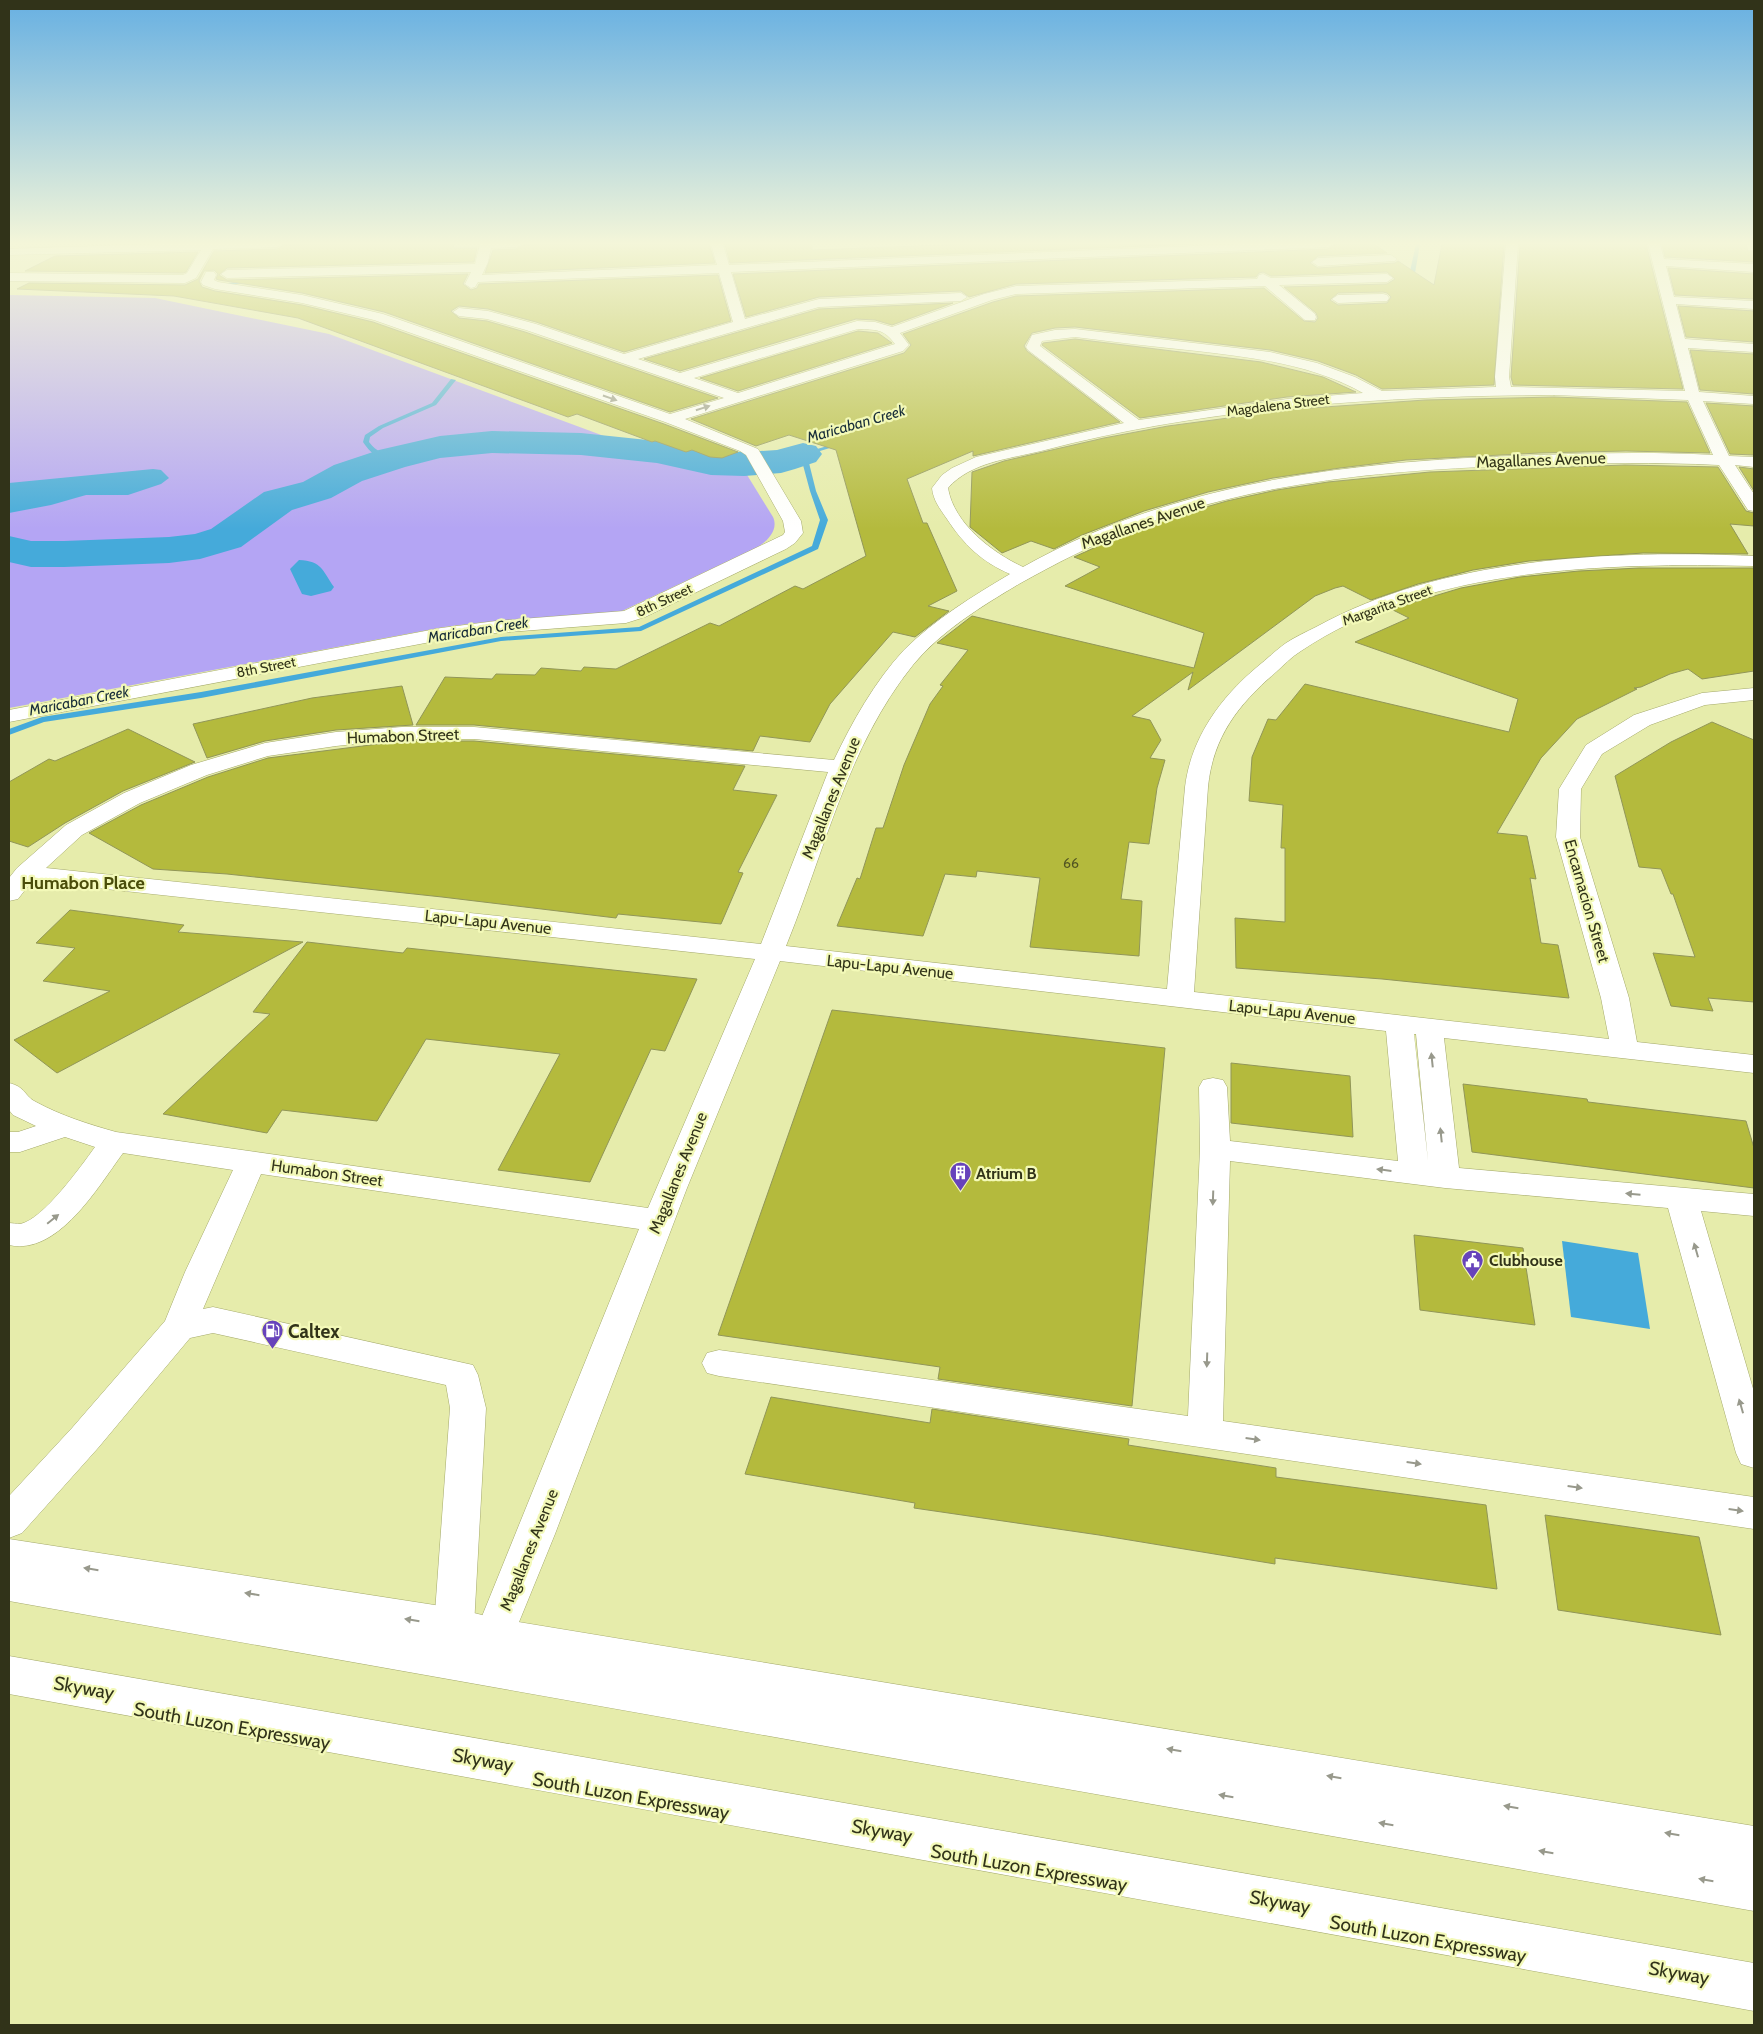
<svg xmlns="http://www.w3.org/2000/svg" width="1763" height="2034" font-family="Cabin,sans-serif">
<rect width="100%" height="100%" fill="#e6ecab"/>
<path fill="#b4a5f4" d="M9 295 155 298 329 334 658 456 744 470 773 517C779 530 767 542 756 548L622 611 612 613 476 623 444 627 9 708Z"/>
<g fill="#45aada">
<path d="M153 469 161 470 169 478 161 484 128 495H86L51 505 9 513V483Z"/>
<path d="M299 560C322 561 322 570 334 587L331 591 311 596 302 594 290 569Z"/>
<path d="M1562 1241 1638 1253 1650 1329 1571 1317Z"/>
</g>
<g fill="none" stroke-linecap="round" stroke-linejoin="round">
<g fill="#45aada" fill-rule="evenodd">
<path d="M1416 244H1420L1413 285 1410 287 1407 285Z"/>
<path d="M249 280 251 282 224 286 221 284Z"/>
<path d="M451 379 456 380 436 405 383 428 370 437 369 442C377 452 383 454 395 457V459C380 461 371 454 363 442L365 435 379 426 432 403Z"/>
<path d="M841 442 846 443 807 455 816 491 828 520 818 549 641 631 501 641 201 698 44 722 9 735V729L42 717 201 692 501 637 639 627 812 546 820 520 810 491 800 454Z"/>
</g>
<path fill="#45aada" fill-rule="evenodd" d="M492 431 581 433 657 441 711 451 744 452 777 450 803 443 816 446 822 454 816 462 795 469 781 473 744 476 711 475 657 463 581 455 492 453 440 458 405 467 362 481 331 498 292 510 241 547 200 559 169 563 64 567H31L9 562V536L31 541H64L169 537 195 534 211 529 264 492 303 482 334 465 379 450 440 436Z"/>
</g>
<g fill="#b4ba3d" stroke="#919658" fill-rule="evenodd">
<path d="M325 244H454L453 248H477L474 262 227 268 219 275 227 280 468 274 463 284 471 290 477 288 479 284 718 275 731 321 624 352 536 322 488 309 459 306 451 311 459 318 487 321 525 332 718 398 670 412 384 312 302 293 219 280 216 279 218 274 214 270 204 271 199 281 202 287 215 291 302 305 373 322 664 424 738 452 722 458 710 457 692 450 686 452 655 441 652 442 577 414 568 417 298 318 174 296 17 289 29 283 185 285 198 279 214 251 277 249 284 245Z"/>
<path d="M556 244H709L715 263 485 273 493 250 516 249 523 245Z"/>
<path d="M725 244H812V250L970 244H1194L730 263Z"/>
<path d="M1336 244H1374L1387 253 1318 256 1310 263 1318 268 1395 263 1398 261 1434 285 1442 244H1504L1494 385 1382 389 1356 375 1318 361 1270 350 1075 327 1055 328 1032 333 1024 346 1027 351 1120 422 973 456V451L907 479 923 523H927L957 591 928 606 949 611 915 637 893 632 830 704 810 742 760 736 753 751 474 725H416L445 677 492 679 496 674 535 675 541 668 581 671 584 667 616 669 710 623 719 626 795 586 803 589 866 556 836 450 789 435 756 446 691 419 904 353 911 345 903 334 993 302 1016 296 1264 288 1304 321 1315 322 1318 318 1316 313 1284 287 1387 284 1395 279 1387 272 1271 276 1263 272 1259 273 1256 277 1016 284 969 297 961 291 819 297 746 317 733 274 1328 249ZM1383 292 1387 293 1391 297 1387 303 1338 305 1330 300 1338 293Z"/>
<path d="M1520 244H1646L1683 389 1513 385 1511 377Z"/>
<path d="M1662 244H1746L1748 251H1754V262L1665 257Z"/>
<path d="M198 252 186 272 183 273 25 271 55 256Z"/>
<path d="M1668 268 1754 274V299L1675 295Z"/>
<path d="M953 303 892 325 875 320 856 319 680 371 644 359 819 309Z"/>
<path d="M1678 306 1754 311V342L1686 337Z"/>
<path d="M858 331 878 333 892 343 738 391 700 378Z"/>
<path d="M1075 339 1261 362 1323 377 1356 392 1287 397 1140 418 1042 345 1043 343Z"/>
<path d="M1690 350 1754 354V394L1700 390Z"/>
<path d="M1554 397 1687 402 1710 453 1626 451 1539 453 1406 460 1340 468 1273 478 1208 492 1144 511 1082 535 1054 549 1031 541 1002 553 970 527 972 472 1004 461 1104 438 1168 426 1296 409 1425 400Z"/>
<path d="M1706 403 1754 406V455L1730 454Z"/>
<path d="M1625 465 1718 467 1746 511 1754 513V526L1730 524 1748 554 1643 553 1529 561 1473 570 1418 584 1371 600 1343 586 1335 588 1315 596 1188 690 1193 672 1132 716 1150 720 1161 740 1150 758 1165 760 1157 788 1149 844 1129 842 1121 899 1142 901 1139 956 1030 947 1040 878 977 871 976 877 945 874 923 936 837 926 857 878 860 879 876 828H883L904 765 930 704 943 686 940 685 968 650 937 643 972 616 1194 668 1204 633 1065 586 1100 567 1074 557 1116 538 1178 515 1227 501 1277 490 1328 482 1430 472Z"/>
<path d="M1739 467 1754 469V491Z"/>
<path d="M1639 568H1754V671L1702 679 1688 669 1670 674 1641 687 1634 688 1637 689 1577 719 1541 758 1497 833 1527 836 1536 879 1530 878 1541 943 1558 945 1569 998 1382 979 1236 968 1235 918 1285 922V848H1281L1283 805 1249 801 1252 757 1268 719 1276 720 1305 684 1509 732 1518 699 1355 642 1409 618 1391 609 1461 588 1520 577 1579 571Z"/>
<path d="M402 686 413 725 336 730 265 741 207 758 193 724 312 698Z"/>
<path d="M1712 722 1754 740V1002L1708 998 1713 1011 1671 1006 1653 953 1695 957 1673 894H1671L1661 869 1639 867 1615 776 1671 742Z"/>
<path d="M128 729 195 762 123 791 65 823 28 847 9 841V782L49 759 55 761Z"/>
<path d="M402 741H474L745 766 733 790 777 795 738 872 743 873 721 924 618 914 616 918 442 897 227 874 153 869 89 833 141 805 208 777 268 758Z"/>
<path d="M70 910 184 925 178 932 303 942 57 1073 14 1040 110 991 43 981 75 948 36 943Z"/>
<path d="M307 942 403 953 407 948 697 979 665 1051 651 1049 590 1182 498 1170 560 1054 426 1039 377 1121 282 1110 267 1133 163 1114 270 1014 253 1012Z"/>
<path d="M832 1010 1165 1048 1132 1406 938 1379 940 1367 718 1335Z"/>
<path d="M1231 1063 1350 1076 1353 1137 1231 1123Z"/>
<path d="M1463 1084 1587 1099 1588 1102 1746 1121 1754 1148V1188L1472 1152Z"/>
<path d="M1414 1235 1523 1248 1535 1325 1420 1310Z"/>
<path d="M771 1397 930 1423 932 1409 1129 1439 1128 1445 1276 1468V1477L1486 1505 1497 1589 1275 1558V1564L1099 1535 914 1508 915 1503 745 1474Z"/>
<path d="M1545 1515 1699 1537 1721 1635 1558 1610Z"/>
</g>
<g fill="none" stroke-linecap="round" stroke-linejoin="round">
<defs>
<g id="minor">
<path d="M159 244H283L277 247 213 249 196 278 185 283 9 281V273L183 275 187 273 201 250 9 255V249Z"/>
<path d="M480 244H522L516 247 491 248 488 262 482 275 717 265 711 244H723L729 265 1242 244H1334L1328 247 731 272 745 319 819 299 961 293 967 297 961 301 819 307 638 359 680 373 857 321 875 322 892 327 984 294 1016 286 1257 279 1259 275 1263 274 1271 278 1387 274 1393 278 1387 282 1279 285 1315 314 1316 317 1315 320H1305L1265 286 1016 294 992 300 900 333 909 345 903 351 685 419 758 449 801 521 803 533 795 543 786 549 645 617 626 623 496 633 441 640 9 722V710L441 628 496 621 624 611 783 535 785 532 783 521 746 455 740 451 665 422 374 320 302 303 215 289 203 285 201 282 206 272H214L216 275 214 280 218 282 302 295 383 314 670 414 724 398 526 330 487 319 459 316 453 312 459 308 488 311 536 324 624 354 733 322 719 273 478 282 475 287 471 288 465 284 471 272 227 278 221 274 227 270 475 264ZM858 329C876 330 883 328 895 344L738 393 694 378Z"/>
<path d="M1506 244H1518L1509 377 1511 387 1685 391 1648 244H1660L1664 259 1754 264V272L1666 266 1674 297 1754 301V309L1676 304 1685 339 1754 344V352L1688 348 1699 392 1754 396V404L1703 401 1729 456 1754 457V467L1735 465 1754 494V511L1748 510 1719 465C1656 462 1594 463 1532 465 1397 469 1256 480 1130 530 1091 545 1055 564 1019 584 982 606 941 631 913 665 847 747 825 851 786 946L1167 989 1185 787C1191 738 1220 698 1257 667 1267 659 1276 650 1286 643 1295 637 1306 632 1316 627 1443 557 1612 550 1754 556V566C1607 563 1427 566 1301 651 1291 657 1283 666 1275 673 1238 705 1213 737 1208 787L1194 992 1609 1039 1601 998 1556 837 1559 789 1586 745 1634 715 1702 693 1754 688V700L1705 705 1650 725 1602 754 1581 789 1580 837 1629 998 1637 1042 1754 1055V1073L1444 1038 1459 1168 1754 1194V1216L1701 1211 1754 1392V1468L1741 1464 1736 1453 1668 1208 1445 1188 1230 1161 1223 1421 1754 1497V1529L719 1376 707 1373 702 1363 707 1353 719 1350 1188 1416 1200 1149 1199 1087 1203 1080 1213 1078 1223 1080 1227 1087 1230 1141 1398 1161 1386 1031 780 961 687 1188 555 1534 508 1649 494 1654 480 1649 474 1636 639 1229 261 1174 203 1309 213 1307 473 1365 478 1375 486 1408 474 1626 468 1639 454 1644 440 1639 434 1626 450 1408 446 1385 213 1333 190 1338 98 1448 22 1533 9 1538V1496L72 1428 165 1321 185 1272 233 1170 123 1153C98 1187 58 1256 9 1245V1223C12 1223 17 1224 20 1224 43 1220 82 1165 95 1147L65 1137 20 1152H9V1132H18L36 1126 13 1115 9 1110V1083C26 1087 24 1096 36 1102 62 1116 88 1124 116 1132L648 1208 755 959 32 881 18 899 9 901V878L17 868 66 825 124 793 191 765 265 743 336 732 402 727H474L834 760C852 722 875 681 904 650 935 619 973 596 1010 574 982 562 964 545 947 519 940 509 933 500 932 488L942 475 952 468 976 457 1124 423 1028 350 1026 347 1032 335 1055 330 1075 329 1270 352 1317 363 1355 377 1382 391 1496 387 1495 377ZM1075 337C1116 342 1156 347 1197 351 1255 358 1311 364 1363 393L1287 399 1139 420 1040 346 1042 341ZM1554 395 1688 400 1713 455C1655 452 1597 453 1539 455 1364 460 1179 479 1023 567 993 553 954 524 948 488 971 462 1009 459 1041 451 1208 407 1382 396 1554 395ZM402 739H474L828 772 761 944 46 868 82 835 140 803 207 775 268 756 336 746ZM1414 1034H1416L1428 1161Z"/>
<path d="M1391 255 1397 259 1395 261 1318 266 1312 262 1318 258Z"/>
<path d="M1383 294 1387 295 1389 298 1387 301 1338 303 1332 299 1338 295Z"/>
</g>
<g id="highway">
<path d="M9 1539 454 1608 494 1618 1754 1826V1911L9 1601Z"/>
<path d="M9 1656 1754 1963V2011L9 1694Z"/>
</g>
</defs>
<use href="#minor" stroke="#a4a96b" stroke-width="1"/>
<use href="#highway" stroke="#a4a96b" stroke-width="1"/>
<use href="#minor" fill="#fff" fill-rule="evenodd"/>
<use href="#highway" fill="#fff" fill-rule="evenodd"/>
</g>
<defs><path id="oneway-solid" d="M-6-.8H1V-3.2L6.5 0L1 3.2V.8H-6Z" transform="scale(1.25)"/></defs>
<g fill="#98998c">
<use href="#oneway-solid" transform="translate(610 398) rotate(19)"/>
<use href="#oneway-solid" transform="translate(703 408) rotate(-18)"/>
<use href="#oneway-solid" transform="translate(1432 1060) rotate(-96)"/>
<use href="#oneway-solid" transform="translate(1441 1135) rotate(-96)"/>
<use href="#oneway-solid" transform="translate(1384 1170) rotate(-173)"/>
<use href="#oneway-solid" transform="translate(1633 1194) rotate(-175)"/>
<use href="#oneway-solid" transform="translate(1213 1198) rotate(92)"/>
<use href="#oneway-solid" transform="translate(53 1219) rotate(-39)"/>
<use href="#oneway-solid" transform="translate(1696 1250) rotate(-106)"/>
<use href="#oneway-solid" transform="translate(1207 1360) rotate(92)"/>
<use href="#oneway-solid" transform="translate(1741 1406) rotate(-106)"/>
<use href="#oneway-solid" transform="translate(1253 1439) rotate(8)"/>
<use href="#oneway-solid" transform="translate(1414 1463) rotate(8)"/>
<use href="#oneway-solid" transform="translate(1575 1487) rotate(8)"/>
<use href="#oneway-solid" transform="translate(1736 1510) rotate(8)"/>
<use href="#oneway-solid" transform="translate(91 1569) rotate(-171)"/>
<use href="#oneway-solid" transform="translate(252 1594) rotate(-171)"/>
<use href="#oneway-solid" transform="translate(412 1620) rotate(-171)"/>
<use href="#oneway-solid" transform="translate(1174 1750) rotate(-170)"/>
<use href="#oneway-solid" transform="translate(1334 1777) rotate(-170)"/>
<use href="#oneway-solid" transform="translate(1226 1796) rotate(-170)"/>
<use href="#oneway-solid" transform="translate(1511 1807) rotate(-170)"/>
<use href="#oneway-solid" transform="translate(1386 1824) rotate(-170)"/>
<use href="#oneway-solid" transform="translate(1672 1834) rotate(-170)"/>
<use href="#oneway-solid" transform="translate(1546 1852) rotate(-170)"/>
<use href="#oneway-solid" transform="translate(1706 1880) rotate(-170)"/>
</g>
<linearGradient id="sky" x2="0" y2="1"><stop stop-color="#67b0e2"/><stop offset="0.46" stop-color="#f4f6d9"/><stop offset="1" stop-color="#f4f6d9" stop-opacity="0"/></linearGradient>
<rect width="1763" height="529" fill="url(#sky)"/>
<defs>
<symbol id="building-pin" viewBox="-11 -11 22 30"><path d="M0 17L-7.5 6A9.5 9.5 0 1 1 7.5 6Z" fill="#6743bb" stroke="#f3f9b8"/><path d="M-4-6H4V6H1V3H-1V6H-4ZM-2.5-4.3h1.7v1.8h-1.7ZM.8-4.3h1.7v1.8H.8ZM-2.5-1h1.7V.8h-1.7ZM.8-1h1.7V.8H.8Z" fill="#fff"/></symbol>
<symbol id="civic-pin" viewBox="-11 -11 22 30"><path d="M0 17L-7.5 6A9.5 9.5 0 1 1 7.5 6Z" fill="#6743bb" stroke="#f3f9b8"/><path d="M-.6-6.5H3V-4.5H.6V-3L4-1V1h2V6H-6V1h2V-1L-.6-3ZM-1.2 2.5V6h2.4V2.5Z" fill="#fff"/></symbol>
<symbol id="fuel-pin" viewBox="-11 -11 22 30"><path d="M0 17L-7.5 6A9.5 9.5 0 1 1 7.5 6Z" fill="#6743bb" stroke="#f3f9b8"/><path d="M-5.5-6h7V0h2V4h1.3V-2.5L3-4.5l.8-.8L6-3V5H2.5V1h-1V6h-7ZM-4.2-4.7v3.2H.2V-4.7Z" fill="#fff"/></symbol>
</defs>
<g fill-rule="evenodd">
<use href="#building-pin" x="948" y="1160" width="25" height="34"/>
<use href="#civic-pin" x="1460" y="1248" width="25" height="34"/>
<use href="#fuel-pin" x="260" y="1318" width="25" height="34"/>
</g>
<g text-anchor="middle" dominant-baseline="central" stroke-width="4.5" stroke-linejoin="round" paint-order="stroke">
<g font-size="14" fill="#313319" stroke="#f3f9b8">
<text transform="translate(1278 405) rotate(-7)">Magdalena Street</text>
<text transform="translate(664 600) rotate(-25)">8th Street</text>
<text transform="translate(1387 605) rotate(-20)">Margarita Street</text>
<text transform="translate(266 667) rotate(-11)">8th Street</text>
</g>
<g font-size="14" fill="#525522">
<text x="1071" y="863">66</text>
</g>
<g font-size="15" font-style="italic" fill="#172d39" stroke="#f3f9b8">
<text transform="translate(856 424) rotate(-16)">Maricaban Creek</text>
<text transform="translate(478 630) rotate(-9)">Maricaban Creek</text>
<text transform="translate(79 701) rotate(-11)">Maricaban Creek</text>
</g>
<g font-size="16" fill="#313319" stroke="#f3f9b8">
<text transform="translate(1541 460) rotate(-2)">Magallanes Avenue</text>
<text transform="translate(1143 523) rotate(-19)">Magallanes Avenue</text>
<text transform="translate(403 736) rotate(-2)">Humabon Street</text>
<text transform="translate(831 798) rotate(-68)">Magallanes Avenue</text>
<text transform="translate(1587 901) rotate(74)">Encarnacion Street</text>
<text transform="translate(488 922) rotate(6)">Lapu-Lapu Avenue</text>
<text transform="translate(890 967) rotate(6)">Lapu-Lapu Avenue</text>
<text transform="translate(1292 1012) rotate(6)">Lapu-Lapu Avenue</text>
<text transform="translate(327 1173) rotate(8)">Humabon Street</text>
<text transform="translate(678 1173) rotate(-68)">Magallanes Avenue</text>
<text transform="translate(529 1550) rotate(-68)">Magallanes Avenue</text>
</g>
<g font-size="16" font-weight="bold" fill="#313319" stroke="#f3f9b8" text-anchor="start">
<text x="976" y="1173">Atrium B</text>
<text x="1489" y="1260">Clubhouse</text>
</g>
<g font-size="18" font-weight="bold" fill="#4a4d0a" stroke="#f3f9b8">
<text x="83" y="883">Humabon Place</text>
</g>
<g font-size="19" font-weight="bold" fill="#313319" stroke="#f3f9b8" text-anchor="start">
<text x="288" y="1331">Caltex</text>
</g>
<g font-size="19" fill="#313319" stroke="#f3f9b8">
<text transform="translate(84 1688) rotate(10)">Skyway</text>
<text transform="translate(232 1726) rotate(10)">South Luzon Expressway</text>
<text transform="translate(483 1760) rotate(10)">Skyway</text>
<text transform="translate(631 1796) rotate(10)">South Luzon Expressway</text>
<text transform="translate(882 1831) rotate(10)">Skyway</text>
<text transform="translate(1029 1868) rotate(10)">South Luzon Expressway</text>
<text transform="translate(1280 1902) rotate(10)">Skyway</text>
<text transform="translate(1428 1939) rotate(10)">South Luzon Expressway</text>
<text transform="translate(1679 1973) rotate(10)">Skyway</text>
</g>
</g>
<rect width="1763" height="2034" fill="none" stroke="#313319" stroke-width="20"/>
</svg>
